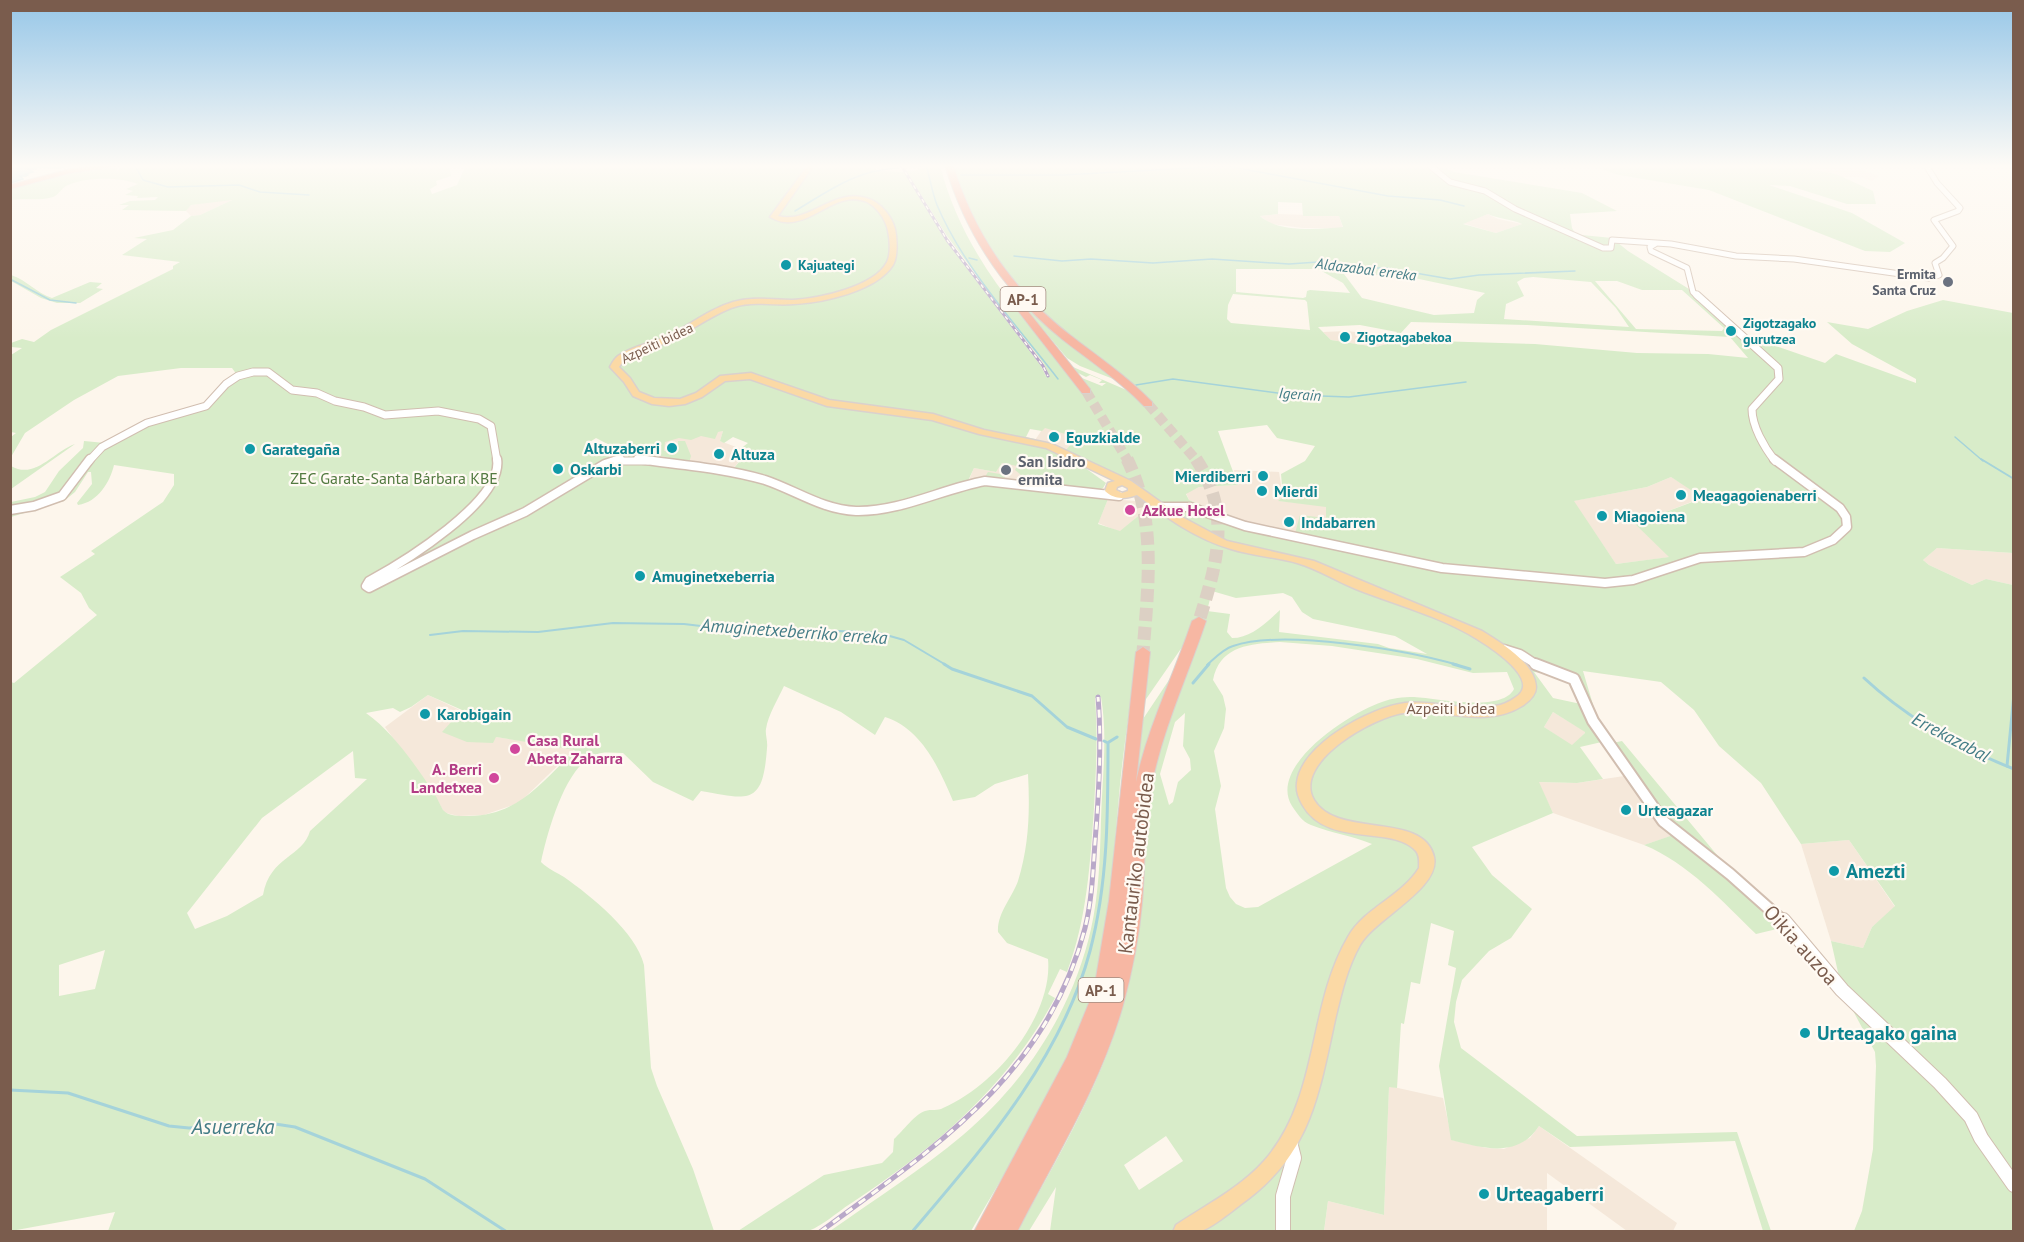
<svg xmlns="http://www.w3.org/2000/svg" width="2024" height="1242" font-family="'PT Sans',sans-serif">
<rect width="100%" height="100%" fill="#fdf6ec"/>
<g fill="#f5e8da">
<path d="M228 199 232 200 200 215 191 216 186 211 191 205Z"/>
<path d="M1278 214 1339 216 1343 228H1303L1271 224 1260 216Z"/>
<path d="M1488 214 1498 219 1522 224 1496 233 1462 223Z"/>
<path d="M1347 331 1363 333 1393 342 1376 347 1331 340 1323 332Z"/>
<path d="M1044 427 1064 432 1072 436 1073 442 1064 452 1033 443Z"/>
<path d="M723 431 720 441 747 451 730 473 655 461 663 438Z"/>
<path d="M1004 460 1028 464 1027 484H967L974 468 996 472Z"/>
<path d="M1234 470 1279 472 1283 497 1279 501 1326 506V518L1293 537 1245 526 1189 500 1186 493 1199 487 1238 485Z"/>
<path d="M1671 477 1704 497 1663 513 1632 520 1670 557 1616 564 1573 501 1647 487Z"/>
<path d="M1108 499 1136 501 1151 505 1120 532 1098 523Z"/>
<path d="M1937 548 2013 553V585L1986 579 1972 585 1929 565 1923 560Z"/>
<path d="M428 695 462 711 496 737 575 749 519 803 484 815 459 816 450 814 444 812 434 794 385 727Z"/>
<path d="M1553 712 1586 732 1572 746 1544 727Z"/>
<path d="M1631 775 1677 834 1644 845 1553 813 1538 782 1577 783Z"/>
<path d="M1849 840 1895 907 1872 927 1863 948 1831 941 1801 844Z"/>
<path d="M1389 1086 1443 1098 1452 1140 1486 1148 1504 1149 1530 1138 1539 1126 1677 1223 1673 1231H1627L1547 1173V1231L1324 1232 1328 1201 1384 1215Z"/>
</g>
<path fill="#fde8e0" d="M1789 165H1850L1879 176 1872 181 1859 177H1835Z"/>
<g fill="#d8ecc9" fill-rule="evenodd">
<path d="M134 165H449L451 176 436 181 437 185 430 189 432 194 457 185 466 165H868L879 171 904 172 947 242 1041 366 1046 376H1049L1044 364 947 236 906 171 917 170 924 165H940C962 254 1025 326 1090 389L1082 378 1102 386 1106 383H1099L1102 380 1090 375 1086 377 1078 373 1073 367 1131 392 1029 300 1011 279 989 248 965 202 953 165H972L988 169 994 165H1438L1454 172 1582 193 1617 211 1570 214 1572 228 1575 233 1582 235 1612 238 1628 251 1697 294 1744 335 1825 363 1836 354 1916 383V379L1852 344 1827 322 1868 329 1907 311 1943 300 2013 313V553L1937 548 1923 560 1929 565 1972 585 1986 579 2013 585V1231H1854L1862 1211 1873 1149 1876 1066 1875 1052 1842 990 1831 941 1863 948 1872 927 1895 906 1849 840 1801 844 1761 783 1719 746 1694 710 1661 682 1583 671 1594 708 1591 716 1606 741 1580 747 1603 779 1577 783 1539 782 1553 813 1472 847 1492 875 1532 909 1511 938 1489 951 1462 980 1456 1002 1454 1022 1461 1048 1577 1136 1737 1132 1771 1231H1763L1735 1141 1570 1147 1539 1126C1518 1159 1483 1148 1451 1140L1439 1066 1456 968 1448 965 1454 931 1431 923 1420 984 1411 982 1404 1024 1401 1023 1397 1088 1389 1087 1384 1215 1328 1201 1324 1231H1050L1056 1187 1029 1231H1018C1056 1160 1100 1088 1122 1009 1131 979 1137 947 1140 916 1145 870 1144 825 1152 780 1162 726 1186 676 1205 625L1187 640 1144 702 1138 654C1130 705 1122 756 1118 807 1112 869 1110 932 1092 992 1066 1078 1015 1154 971 1231H830C874 1200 921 1170 963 1135 1026 1082 1073 1009 1091 929 1099 894 1100 856 1101 820 1102 780 1108 738 1101 697L1095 698C1098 735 1096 771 1094 808 1090 865 1087 919 1067 972L1060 969 1048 994 1055 998C1007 1087 936 1147 853 1202 841 1209 819 1229 807 1231 790 1235 757 1231 738 1231L824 1175 882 1163 893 1152 894 1139C903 1131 915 1114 925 1111 931 1109 938 1111 943 1108 957 1102 975 1090 986 1080 1018 1053 1052 1003 1048 959L1007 943 998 932C997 913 1012 898 1018 881 1029 846 1030 811 1028 774L995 784 975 797 953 801C939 768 922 729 885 717L875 735 841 712 784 686C778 699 768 715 766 729 765 734 768 742 767 748 763 805 750 800 701 791L693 801 653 782 623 753C613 753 603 751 595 755 565 766 547 834 541 862 548 869 556 872 564 877 591 896 636 932 644 965L651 1068 657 1086 693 1169 714 1231H108L115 1212 11 1231V682L14 683 97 615 89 608 81 593 60 577 95 554 91 551 163 502 174 485V474L114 465C110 482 98 502 78 505L77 503 92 484 91 472H88L75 492 64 501 11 517V502L35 497 45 492 59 471 83 448 84 441 105 443 128 431 206 404 218 387 237 375 232 368H181L118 376 74 400 25 433 11 457V437L16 433 11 432V355L22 348 11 347V343L22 339 34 342 51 330 173 269V266L180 262 122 255 147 239 134 238 173 230 191 216 200 215 232 200 191 205 186 211 122 210 129 205H119L130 201 155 200 158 197 137 198 138 196 125 195 133 191 126 189 138 184C118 177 88 177 68 185 62 187 59 195 53 197 40 201 24 198 11 200V188L58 175 118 167 117 171 122 166ZM1278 202 1302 203 1303 216H1339L1343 227C1319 229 1279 233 1260 216L1278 214ZM1488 214C1499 219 1511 219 1522 224L1496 233 1463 224ZM1318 269 1343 283 1350 293 1310 290 1307 291 1306 297 1303 298 1236 292V269ZM1344 274 1405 276 1485 293 1477 300 1474 313 1434 315 1362 298ZM1533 277 1591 282 1616 308 1629 327 1504 319 1506 304 1524 296 1517 282 1524 278ZM1595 281H1617L1642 290H1682L1724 328 1722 331 1636 329ZM1233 294 1305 300 1307 302 1310 330 1231 323 1227 319 1228 305ZM1411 322 1527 325 1730 337 1748 358 1708 354 1637 353 1535 344 1403 340 1400 334ZM1360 325 1397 332 1393 342 1376 347 1331 340 1318 327ZM1267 425 1277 438 1315 446 1305 461 1281 474 1283 497 1278 501 1326 507V518L1300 515 1294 537 1229 519 1224 515 1189 500 1186 494 1199 487 1238 485 1218 431ZM1045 428 1072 436 1073 442 1064 452 1033 442 1035 439 1026 437 1030 429 1042 431ZM723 431 720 441 724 443 733 437 748 443 740 449 747 452 730 473 655 460 658 455 689 463 691 456 685 441H678V450L664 451 665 442 679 438 691 440 701 436 715 439 718 432ZM596 438 627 454 610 458 608 454 585 445ZM1002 463 1017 466 1015 470 1028 481 1026 484 1003 481 1006 475 988 472 985 477 967 483 974 468 996 472ZM1088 463 1131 481 1164 504 1159 511 1148 508 1120 531 1098 524 1108 499 1088 496 1103 488 1106 483 1084 467ZM1671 477 1703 498 1663 513 1631 520 1669 557 1616 564 1574 501 1647 487ZM1212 591 1236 598 1283 593 1292 597 1302 612 1313 619 1395 636 1427 654 1389 648 1378 644 1279 632 1280 610C1267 622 1251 638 1232 638L1227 632 1230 614 1207 611ZM1280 642 1332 646 1417 659 1473 673 1507 672 1514 689C1502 713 1436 698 1414 697 1403 697 1392 698 1382 702 1351 712 1267 766 1292 806 1297 813 1302 822 1311 825 1331 833 1353 836 1372 844L1258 907 1245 908 1236 904 1230 897 1226 888 1215 809 1221 786 1214 751 1224 728 1226 709 1223 696 1213 680C1220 645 1251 644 1280 642ZM1534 672C1564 675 1568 678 1581 704L1553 698ZM428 695 462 710 442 732 467 742 493 743 496 737 575 750C543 781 518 816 469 816 461 816 449 817 443 810 440 805 438 799 434 793 415 765 394 733 366 713L393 708 400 712 411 707ZM1553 712 1585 732V733L1572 745 1544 727ZM1185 713 1183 746 1190 759 1191 770 1178 782 1173 802 1169 805 1160 774 1175 722ZM353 751 355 778 367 779 310 831C303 857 270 856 263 895L227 916 195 929 187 913 262 818ZM105 950 95 989 59 996V965ZM1166 1136 1183 1161 1139 1190 1124 1165Z"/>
<path d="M1589 165H1787L1836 174 1873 191 1876 204H1847L1790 186 1769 185 1852 213 1905 243 1890 252 1865 251 1709 190 1619 175Z"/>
<path d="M11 275C27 280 36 293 52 298L90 282 102 283 96 288 103 289 80 303H57L41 298 11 281Z"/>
<path d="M1011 291 1033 313 1121 382 1080 366 1067 358Z"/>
<path d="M75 444 11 489V466C35 480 53 452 75 444Z"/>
<path d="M1173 674 1136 791H1132L1141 722Z"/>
<path d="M1622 741 1722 861 1789 926 1756 934C1723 902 1688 863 1644 845L1676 834 1608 744Z"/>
</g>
<path fill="#bfe3e8" stroke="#a5d3da" stroke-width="1.5" d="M11 165H76L57 168 35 167 36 169H28L33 172 25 174 28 175 26 176H20L23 179 11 183Z"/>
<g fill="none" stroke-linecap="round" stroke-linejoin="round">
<g stroke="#a5d3da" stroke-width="1.5">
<path d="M926 165C930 178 932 192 937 205 963 267 1017 326 1058 379"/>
<path d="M135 166 143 180 168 187 239 185 260 192 309 195"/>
<path d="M910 167 925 166"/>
<path d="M961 175H1063L1227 166 1388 196 1440 200 1464 206"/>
<path d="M795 211C830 190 856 170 898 168"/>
<path d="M1014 256 1062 261 1091 259 1153 263 1212 259 1289 264 1318 262 1356 268H1386L1450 279 1479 275 1575 271"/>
<path d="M969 258 977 260"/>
<path d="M10 279 50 300 76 303"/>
<path d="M1136 385 1173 379 1293 395 1349 397 1466 382"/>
<path d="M1955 437 1983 461"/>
</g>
<g stroke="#a5d3da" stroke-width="2">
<path d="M1981 459 2014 479"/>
<path d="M430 635 463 631 538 632 613 623 684 624 760 633 839 631 879 633 904 640 946 665"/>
<path d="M1207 665C1215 658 1223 649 1233 646 1283 629 1406 650 1458 665"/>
</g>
<g stroke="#a5d3da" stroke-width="3">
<path d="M944 664 952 669 1032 696 1067 727 1096 739"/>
<path d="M1453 664 1470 669"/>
<path d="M1864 678C1908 719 1958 747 2014 769"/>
<path d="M1193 683 1209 664"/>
<path d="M1109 742 1117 737"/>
<path d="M2007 766 2014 694"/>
<path d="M10 1090 68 1093 169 1126 189 1128 262 1122 295 1127 425 1179 507 1232"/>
<path d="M912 1232C983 1148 1061 1060 1090 951 1108 883 1108 812 1108 743L1104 741"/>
</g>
<g stroke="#dcd0c4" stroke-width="10" stroke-dasharray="10 5" stroke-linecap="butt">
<path d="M1086 391 1128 461"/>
<path d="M1148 404 1197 461"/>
</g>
<g stroke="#dcd0c4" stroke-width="13" stroke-dasharray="13 6" stroke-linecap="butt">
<path d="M1127 459C1157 520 1148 587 1143 652"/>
<path d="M1196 459C1232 513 1217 564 1199 621"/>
</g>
<defs>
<g id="minor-far4">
<path d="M1429 165 1450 182 1485 191 1515 209 1603 248H1611L1612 240 1671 244 1736 256 1794 259 1929 278 1939 275 1935 263 1943 258 1953 246 1934 220 1958 211 1960 208 1937 183 1926 165"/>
<path d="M1655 244 1650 247 1651 251 1687 268 1693 292 1698 297"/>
</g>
<g id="minor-far3">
<path d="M1697 295 1778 368 1779 379 1752 409C1752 426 1764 447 1775 461"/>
<path d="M89 461 102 447 147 423 206 406 226 384 238 376 253 372H268L292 390 317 393 335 401 364 407 385 415 438 411 479 419 491 426 497 461"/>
<path d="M615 461H648"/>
</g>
<g id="minor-far2">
<path d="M497 459C504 501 402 563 369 581L366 586 369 588 473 535 525 512 605 464 620 459"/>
<path d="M638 459C680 465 724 468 765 480 795 490 823 510 856 511 900 512 942 489 985 481L1119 496"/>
<path d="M1159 507H1190L1245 526 1442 568 1605 583 1633 580 1700 558 1804 552 1833 540 1847 527 1846 517 1840 508 1774 459"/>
<path d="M10 510 34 506 62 496 90 459"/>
<path d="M1504 649 1520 654 1537 665"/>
</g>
<path id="minor-far1" d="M1535 664 1574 679 1593 721 1663 821 1730 874 1784 922"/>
<g id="minor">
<path d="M1783 920 1842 990 1940 1083 1971 1117 1981 1138 2014 1185"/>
<path d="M1283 1232V1196L1294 1158 1290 1142"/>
</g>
<path id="major" d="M808 165H814L778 216C809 225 834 186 869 199 881 203 892 217 895 229 897 239 898 256 893 265 877 291 822 303 794 304 772 306 752 300 731 308 705 318 684 337 658 346 645 351 627 354 619 367L630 378 639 392 654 398 680 399 696 393 720 376 751 373 829 400 933 414 984 430 1052 444 1131 481 1180 516 1227 541 1314 561 1482 631C1500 642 1535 663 1536 687 1536 696 1528 702 1522 706 1485 729 1443 708 1404 713 1375 716 1292 762 1314 800 1337 839 1424 811 1434 857 1441 888 1376 918 1360 945 1347 968 1341 995 1335 1020 1318 1098 1310 1156 1240 1205 1231 1212 1209 1230 1198 1232 1191 1233 1181 1232 1173 1232L1176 1225C1206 1205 1240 1188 1264 1161 1320 1098 1307 1007 1348 937 1365 907 1401 897 1419 868 1419 862 1420 856 1416 851 1392 824 1327 849 1302 804 1298 797 1296 790 1297 783 1300 745 1371 707 1405 703 1435 700 1465 712 1495 706 1503 705 1509 702 1516 697 1542 680 1490 647 1477 639 1440 616 1396 605 1356 589 1336 581 1318 569 1297 563 1276 557 1253 556 1231 549 1196 539 1165 517 1137 495 1124 499 1115 500 1105 491L1108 483 1115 481 1046 448 979 434 932 420 827 406 750 379 725 381 702 397 685 404 669 406 652 404 633 396 624 382 610 367C612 363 614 359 618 356 632 346 652 343 668 336 690 325 709 309 733 302 753 296 772 300 792 300 817 299 875 287 887 262 891 254 890 240 888 231 886 220 877 207 867 202 838 189 813 225 785 222 780 222 776 220 772 218L770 217ZM1122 485 1128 488V491L1122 493 1116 490 1117 487Z"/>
<g id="highway">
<path d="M102 165H125L70 173 10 189V185L70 169Z"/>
<path d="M945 165H953C974 234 1013 291 1070 335 1098 357 1127 376 1152 402V406H1144C1119 380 1090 361 1062 339 1005 293 966 235 945 165Z"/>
<path d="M1012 299H1018L1090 389V393H1082L1012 303Z"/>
<path d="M1199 617 1206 621C1187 678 1160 734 1150 794 1144 830 1145 866 1142 903 1139 937 1132 972 1123 1005 1100 1086 1055 1158 1017 1232H974L1067 1057 1089 1003 1096 978 1109 901 1136 652 1143 647 1150 652 1136 782C1148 726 1174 675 1192 621Z"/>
</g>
</defs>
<use href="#minor-far4" stroke="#d1beb0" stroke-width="7"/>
<use href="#minor-far3" stroke="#d1beb0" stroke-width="9"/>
<use href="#minor-far2" stroke="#d1beb0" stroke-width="11"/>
<use href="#minor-far1" stroke="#d1beb0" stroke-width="14"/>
<use href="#minor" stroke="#d1beb0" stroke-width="16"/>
<use href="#major" stroke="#dad1cd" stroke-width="3"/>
<use href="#highway" stroke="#dad1cd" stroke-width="2"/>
<use href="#minor-far4" stroke="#fff" stroke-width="5"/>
<use href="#minor-far3" stroke="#fff" stroke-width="7"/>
<use href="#minor-far2" stroke="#fff" stroke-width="8"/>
<use href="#minor-far1" stroke="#fff" stroke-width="10"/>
<use href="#minor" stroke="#fff" stroke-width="14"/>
<use href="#major" fill="#fbd9a5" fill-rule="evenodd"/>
<use href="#highway" fill="#f7b7a3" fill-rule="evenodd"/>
<defs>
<path id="rail-far1" d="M901 165 947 240 1043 366 1048 376"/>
<path id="rail" d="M820 1232C935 1147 1047 1075 1085 928 1092 900 1093 871 1095 842 1099 794 1102 745 1098 697"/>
</defs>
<use href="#rail-far1" stroke="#b9a8c9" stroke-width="3"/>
<use href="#rail" stroke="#b9a8c9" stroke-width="5"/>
<use href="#rail-far1" stroke="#fffaf3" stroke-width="1.5" stroke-dasharray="4" stroke-linecap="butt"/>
<use href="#rail" stroke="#fffaf3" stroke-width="3" stroke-dasharray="8" stroke-linecap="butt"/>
</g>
<linearGradient id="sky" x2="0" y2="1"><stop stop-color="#97c7e8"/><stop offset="0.49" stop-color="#fefbf6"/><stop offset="1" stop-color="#fefbf6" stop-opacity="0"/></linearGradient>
<rect width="2024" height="339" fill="url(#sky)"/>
<g fill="#0f9aa8" stroke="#fffaf3" stroke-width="2">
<circle cx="786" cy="265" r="6"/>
<circle cx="1731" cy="331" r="6"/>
<circle cx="1345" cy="337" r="6"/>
<circle cx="1054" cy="437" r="6"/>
<circle cx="672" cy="448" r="6"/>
<circle cx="250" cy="449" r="6"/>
<circle cx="719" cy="454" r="6"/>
<circle cx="558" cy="469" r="6"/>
<circle cx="1263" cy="476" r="6"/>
<circle cx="1262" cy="491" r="6"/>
<circle cx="1681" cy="495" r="6"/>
<circle cx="1602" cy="516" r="6"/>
<circle cx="1289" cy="522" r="6"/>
<circle cx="640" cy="576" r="6"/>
<circle cx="425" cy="714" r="6"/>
<circle cx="1626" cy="810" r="6"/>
<circle cx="1834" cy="871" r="6"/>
<circle cx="1805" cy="1033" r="6"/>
<circle cx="1484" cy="1194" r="6"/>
</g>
<g fill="#6b7280" stroke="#fffaf3" stroke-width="2">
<circle cx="1948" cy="282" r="6"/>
<circle cx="1006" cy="470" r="6"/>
</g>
<g fill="#d1479c" stroke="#fffaf3" stroke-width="2">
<circle cx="1130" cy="510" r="6"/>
<circle cx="515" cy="749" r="6"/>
<circle cx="494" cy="778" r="6"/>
</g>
<g text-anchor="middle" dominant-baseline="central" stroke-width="4.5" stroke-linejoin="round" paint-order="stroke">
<g font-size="14" font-weight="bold" fill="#0d838f" stroke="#fffaf3" text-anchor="start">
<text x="798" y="265">Kajuategi</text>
<text x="1743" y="323">Zigotzagako<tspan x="1743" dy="16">gurutzea</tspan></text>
<text x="1357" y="337">Zigotzagabekoa</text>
</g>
<g font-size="14" font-weight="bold" fill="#5b616d" stroke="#fffaf3" text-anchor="end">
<text x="1936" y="274">Ermita<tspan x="1936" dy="16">Santa Cruz</tspan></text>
</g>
<g font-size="14" fill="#7a5c4d" stroke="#fffaf3">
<text transform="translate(657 343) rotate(-25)">Azpeiti bidea</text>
</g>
<g font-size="15" font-style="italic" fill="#437c86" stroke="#fffaf3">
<text transform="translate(1366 269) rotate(7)">Aldazabal erreka</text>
<text transform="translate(1300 394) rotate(4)">Igerain</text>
</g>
<g fill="#fffaf3" stroke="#a28b7f" stroke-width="1.5">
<rect x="1000.5" y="287" width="45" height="24" rx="4.5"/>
<rect x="1078.5" y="978" width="45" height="24" rx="4.5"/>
</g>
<g font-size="15" font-weight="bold" fill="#7a5c4d">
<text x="1023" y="299">AP-1</text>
<text x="1101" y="990">AP-1</text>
</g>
<g font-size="16" font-weight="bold" fill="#0d838f" stroke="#fffaf3" text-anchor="start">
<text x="1066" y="437">Eguzkialde</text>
<text x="660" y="448" text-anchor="end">Altuzaberri</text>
<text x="262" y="449">Garategaña</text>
<text x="731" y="454">Altuza</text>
<text x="570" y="469">Oskarbi</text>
<text x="1251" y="476" text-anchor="end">Mierdiberri</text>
<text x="1274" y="491">Mierdi</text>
<text x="1693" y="495">Meagagoienaberri</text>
<text x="1614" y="516">Miagoiena</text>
<text x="1301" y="522">Indabarren</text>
<text x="652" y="576">Amuginetxeberria</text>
<text x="437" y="714">Karobigain</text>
<text x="1638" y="810">Urteagazar</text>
</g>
<g font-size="16" font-weight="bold" fill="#5b616d" stroke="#fffaf3" text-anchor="start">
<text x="1018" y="461">San Isidro<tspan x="1018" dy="18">ermita</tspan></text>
</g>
<g font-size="16" fill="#537a41" stroke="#fffaf3">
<text x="394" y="478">ZEC Garate-Santa Bárbara KBE</text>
</g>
<g font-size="16" font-weight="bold" fill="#b23c85" stroke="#fffaf3" text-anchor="start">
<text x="1142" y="510">Azkue Hotel</text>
<text x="527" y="740">Casa Rural<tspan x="527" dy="18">Abeta Zaharra</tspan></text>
<text x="482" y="769" text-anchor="end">A. Berri<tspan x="482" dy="18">Landetxea</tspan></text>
</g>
<g font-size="16" fill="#7a5c4d" stroke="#fffaf3">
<text x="1451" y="708">Azpeiti bidea</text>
</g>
<g font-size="18" font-style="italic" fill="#437c86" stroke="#fffaf3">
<text transform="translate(794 631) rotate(4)">Amuginetxeberriko erreka</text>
<text transform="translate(1951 737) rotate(28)">Errekazabal</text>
</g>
<g font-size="20" fill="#7a5c4d" stroke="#fffaf3">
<text transform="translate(1136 863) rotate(-83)">Kantauriko autobidea</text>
<text transform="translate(1801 945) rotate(48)">Oikia auzoa</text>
</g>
<g font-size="20" font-weight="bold" fill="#0d838f" stroke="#fffaf3" text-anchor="start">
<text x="1846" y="871">Amezti</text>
<text x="1817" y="1033">Urteagako gaina</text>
<text x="1496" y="1194">Urteagaberri</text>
</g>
<g font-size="21" font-style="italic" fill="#437c86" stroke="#fffaf3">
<text x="233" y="1126">Asuerreka</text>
</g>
</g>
<rect width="2024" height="1242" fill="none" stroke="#7a5c4d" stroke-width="24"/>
</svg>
